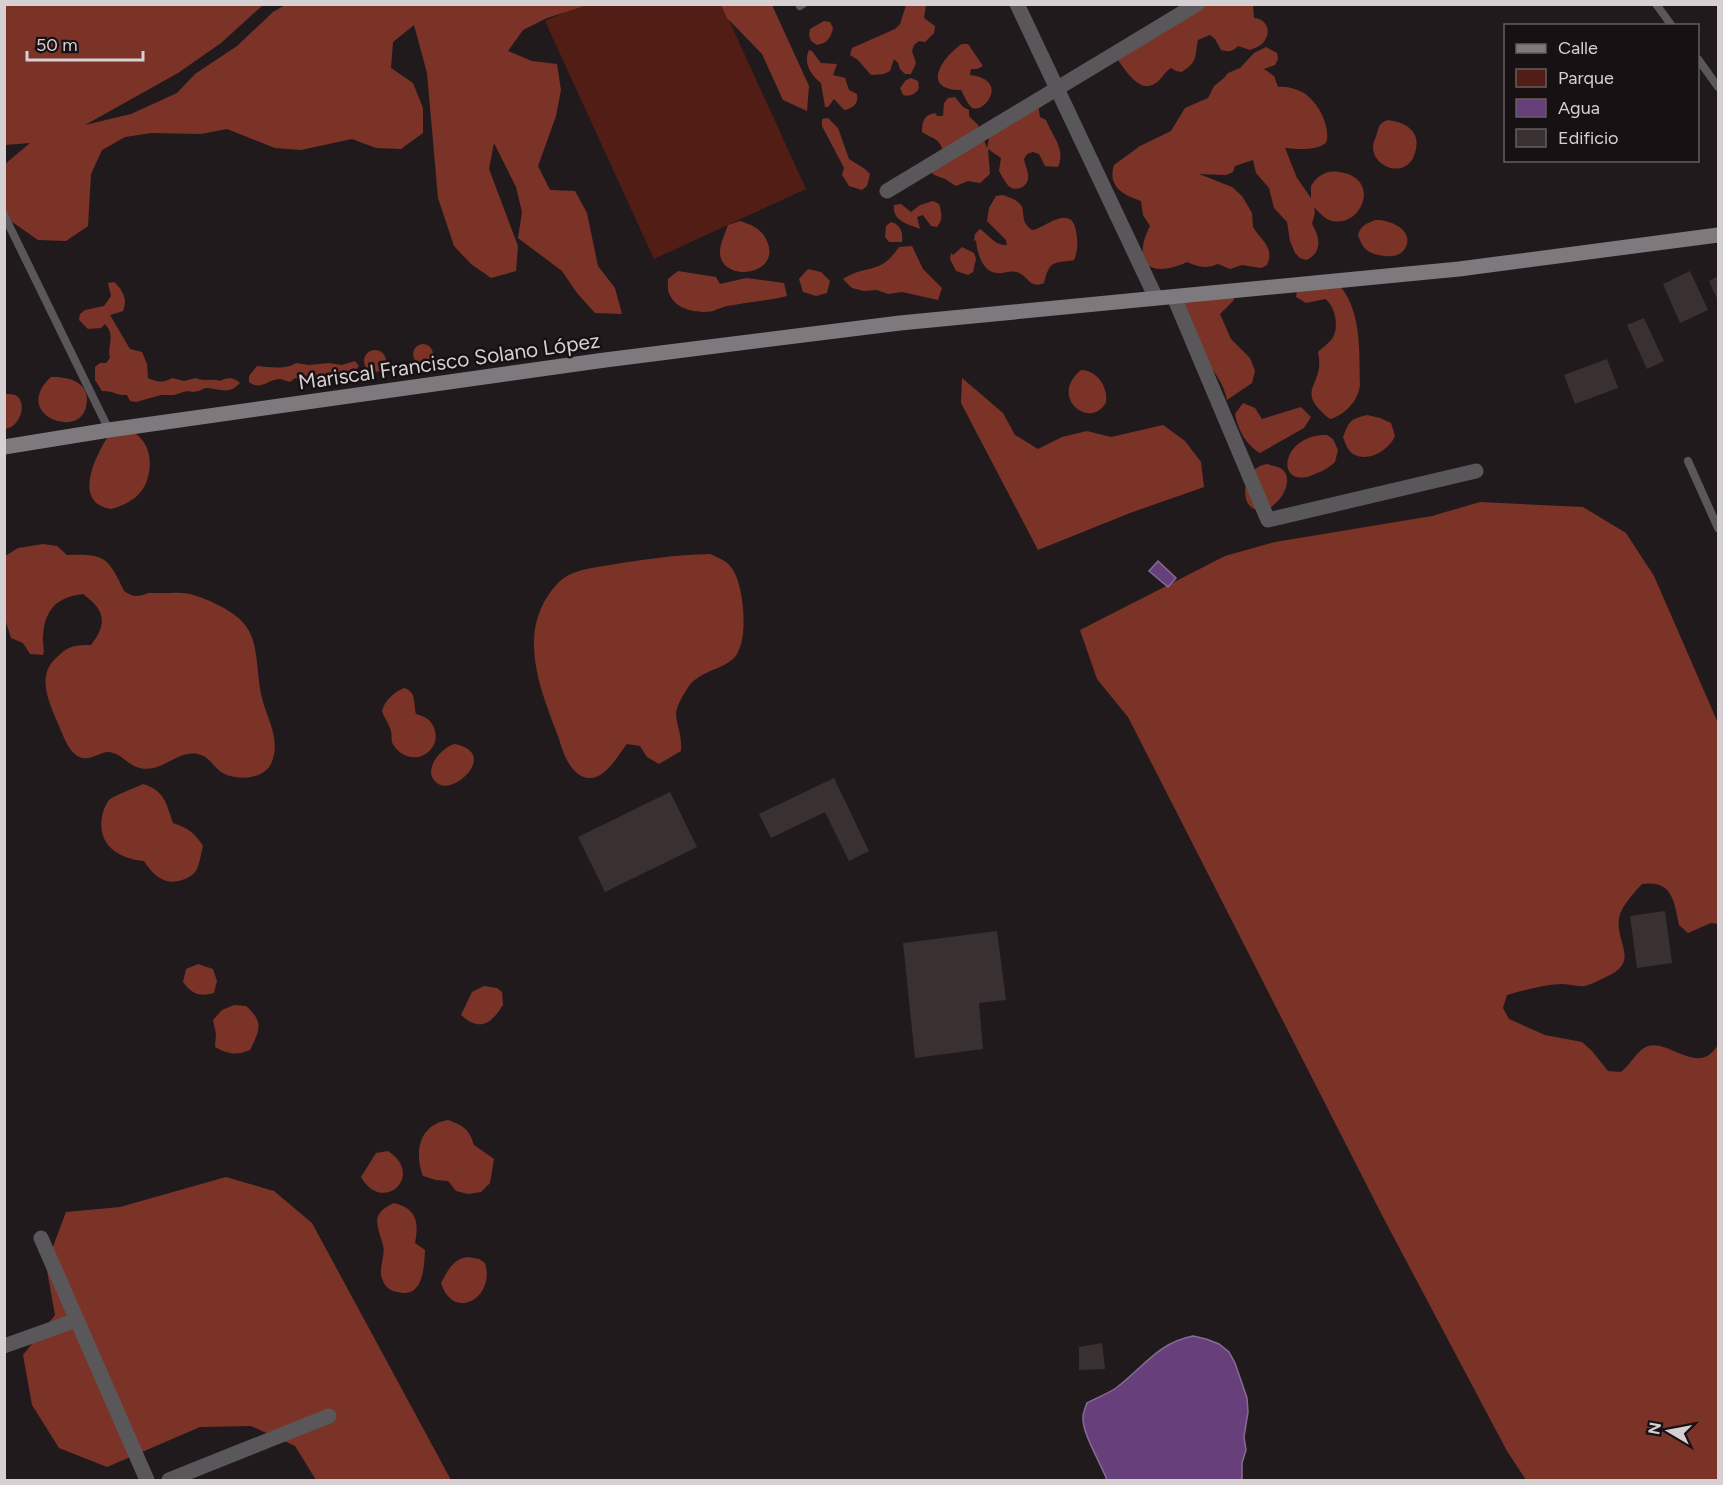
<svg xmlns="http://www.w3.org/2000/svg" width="1723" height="1485" font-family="Figtree,sans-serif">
<rect width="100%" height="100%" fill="#211a1d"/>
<path fill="#521d15" d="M580 5H722L806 189 654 259 545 21Z"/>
<g fill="#7b3328">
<path d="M5 5H263L221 43 178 73 85 125 131 114 177 93 195 74 237 46 273 12 285 5H587L547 18 523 30 508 51 532 61 557 64 561 90 556 116 538 166 550 190 575 191 587 213 598 266 615 288 622 314 595 313 577 293 562 271 518 238 522 212 516 187 494 143 489 169 518 246 516 271 491 278 471 264 454 246 438 198 427 73 414 25 393 42 391 68 413 83 423 108V133L401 149 376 148 352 139 301 150 275 148 227 129 201 134 151 133 125 137 102 150 91 174 88 226 66 241 38 240 5 217V164L30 143 5 145Z"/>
<path d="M721 5H772L809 86 807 111 783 100 762 54 727 18Z"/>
<path d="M906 5H926L924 18 935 26 934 33 925 42 919 41 914 45 912 51 916 63 911 74H905L900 69 898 63 894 59 890 71 884 74 871 75 858 60 850 55 852 48 895 29 900 24Z"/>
<path d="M1183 5H1253L1254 18C1268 19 1272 33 1263 43 1259 47 1254 48 1250 50L1238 46C1232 52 1228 52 1221 50L1215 39 1210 35 1198 40C1194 58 1199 60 1182 72L1176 71 1171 68C1164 72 1161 81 1154 84 1138 94 1123 66 1115 56 1137 36 1156 18 1183 5Z"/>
<path d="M824 21 830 22 833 28C831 38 827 43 817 45L811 41 809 35 810 29Z"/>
<path d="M962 44H968L983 66 977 69H971L970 75C1012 80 982 117 971 107 967 103 964 95 961 90 921 90 941 58 962 44Z"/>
<path d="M1266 47 1277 53 1278 59 1275 65 1264 69 1274 76 1278 87C1289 86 1302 90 1310 98 1320 107 1331 129 1326 143 1315 151 1299 149 1285 148L1297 178 1311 198V186C1317 176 1326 170 1339 172 1385 178 1359 234 1327 219 1322 216 1318 211 1314 207L1315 212 1312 224C1320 237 1323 253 1306 260L1300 258 1295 253 1290 241 1287 222 1274 208 1269 188 1256 173 1253 160 1235 166 1233 172 1226 175 1199 174 1232 187 1242 196 1252 213 1253 227C1261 241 1275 247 1267 265L1261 268 1242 265 1230 269 1218 264C1206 269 1198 267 1187 262 1150 279 1131 264 1150 226L1143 215 1141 201C1124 195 1107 187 1114 165L1140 146 1171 131 1185 108 1208 98 1214 86 1224 78 1228 73 1240 68 1254 53Z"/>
<path d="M809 50 812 51 821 63 837 64 833 75 845 78 849 90 857 94C859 103 853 109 844 110L834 99 828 107H825L821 83C811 75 803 63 809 50Z"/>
<path d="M911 78 918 81 919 88C916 94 910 97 903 95L900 88 906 80Z"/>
<path d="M955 97 963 107 969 110V116L978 125 987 148 990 134 1038 104 1040 117 1046 120C1052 136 1066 148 1058 167L1045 166 1039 154 1033 152 1027 154 1024 159C1025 166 1029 172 1028 178 1028 186 1017 192 1010 187 1006 184 1002 176 999 171L1001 158 988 149 990 174 980 183 968 181 956 186 945 179 934 175 929 170 943 153C941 138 932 139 922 132 922 121 924 115 935 113L937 116H943L944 103 948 98Z"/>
<path d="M828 118 838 128 849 159 865 169 870 174 867 186 862 190 849 186 842 175 844 168 822 126V119Z"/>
<path d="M1388 120C1409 123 1424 134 1413 158 1403 178 1373 167 1373 147 1373 142 1376 138 1377 133 1379 125 1380 123 1388 120Z"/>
<path d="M1002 195C1037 205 1013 216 1032 230 1043 230 1071 202 1076 231 1078 241 1078 251 1074 260 1055 264 1050 258 1044 283 1029 290 1028 274 1016 272 1010 270 1003 274 997 273 982 272 977 252 976 240L974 241 975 234 980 229C990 236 995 246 1007 245L1006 240 987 221 989 208 996 196Z"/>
<path d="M933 201 939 204C942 213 943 220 937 227L931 226 923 215 917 217 920 229C908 224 892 221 894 205L901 204 911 212 920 205Z"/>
<path d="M1375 220C1390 219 1417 231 1404 250 1397 260 1376 256 1368 251 1362 247 1360 240 1358 235 1361 225 1366 224 1375 220Z"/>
<path d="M740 221C752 225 760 228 766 239 785 276 720 284 720 252 720 243 725 234 728 225Z"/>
<path d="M891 222C901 225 903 232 902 242H889L885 237 886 226Z"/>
<path d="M912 246 923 269 942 288 938 300 902 292 888 294 877 290 864 291 852 288 843 279C869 263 879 276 899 247Z"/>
<path d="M962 247 974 253 976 259 973 272 968 275 956 271 950 259 951 253 953 255Z"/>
<path d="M808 269 821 272 830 281 827 293 816 296 803 292 799 279Z"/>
<path d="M678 271 716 277 720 284 746 278 784 283 787 296C767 301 747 302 727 306 722 307 718 309 713 311 698 314 675 310 669 293 667 289 668 283 668 279Z"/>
<path d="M114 282C123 290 128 300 123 311L110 315 130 349 142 352 147 364 148 378C156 382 165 383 172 378L184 381 196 378C204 382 211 378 220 381 227 377 234 377 240 383 228 396 220 388 205 388L199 391 193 392 187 391 174 395H161L136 402 130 401 127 395C118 396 111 390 102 391L95 380V367L100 363H106L110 358C107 345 116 336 105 324L101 328 88 329 79 320 80 314 85 310 104 306 111 296 108 283Z"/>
<path d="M1341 287C1362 314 1359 353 1360 385 1358 401 1345 415 1330 419 1292 388 1326 388 1318 352 1322 348 1329 343 1332 339 1340 328 1335 305 1325 299L1306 303 1296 297 1297 291Z"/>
<path d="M1234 293V300L1220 314 1231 339 1250 358 1255 371 1252 383 1227 400C1224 385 1216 374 1207 362 1198 348 1182 312 1182 296Z"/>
<circle cx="423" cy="354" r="10"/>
<circle cx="375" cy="361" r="11"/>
<path d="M355 361 359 366 355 371C346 369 315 377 307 381L295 378 290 382C286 381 282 379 279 379 267 380 261 391 249 382V376L257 366C270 367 286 370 296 363L309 365 329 363 342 365Z"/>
<path d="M1081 370C1097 370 1108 387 1106 402 1092 431 1047 398 1081 370Z"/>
<path d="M51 377C71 376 92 384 86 407 79 440 11 414 51 377Z"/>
<path d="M962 378 1003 413 1015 435 1038 449 1062 437 1087 431 1111 437 1163 425 1185 441 1201 462 1204 487 1130 513 1038 550 961 403Z"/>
<path d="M5 394C8 394 12 394 15 395 28 401 21 427 5 429Z"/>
<path d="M1243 403 1255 408 1262 419 1301 407 1311 417 1304 428 1260 453C1246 445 1238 430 1235 414Z"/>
<path d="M1367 415 1380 418 1391 423 1395 436C1389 450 1368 463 1353 454 1348 451 1345 443 1343 437 1349 421 1350 419 1367 415Z"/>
<path d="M131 431C155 442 155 479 137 496 130 502 120 507 111 509 73 503 94 459 107 438Z"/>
<path d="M1327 435 1333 439 1338 450 1335 462C1328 469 1320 472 1310 476 1275 487 1281 434 1327 435Z"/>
<path d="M1267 464C1272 466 1280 466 1284 471 1297 488 1265 524 1249 505 1242 496 1245 477 1254 470 1257 467 1262 465 1267 464Z"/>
<path d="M1480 502 1583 507 1626 533 1654 576 1718 723V924L1711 923 1688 933 1679 925C1674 900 1672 880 1642 884 1633 894 1622 905 1619 918 1615 943 1641 962 1606 977 1599 980 1591 985 1584 986 1577 987 1569 984 1561 984 1542 985 1525 990 1507 995L1503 1008 1509 1019 1545 1035 1582 1042 1592 1051 1608 1071 1621 1072C1630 1065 1638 1049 1648 1046 1668 1041 1689 1067 1709 1055 1712 1053 1716 1048 1718 1045V1480H1526L1507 1451 1384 1219 1128 717 1097 679 1080 630 1225 556 1275 542 1432 516Z"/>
<path d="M43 544 57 546 67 555C105 554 108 557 124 591 127 593 132 596 136 596 140 596 145 594 149 593 157 593 165 593 172 593 189 592 201 597 216 604 263 626 253 650 261 694 266 718 282 739 271 764 263 780 235 781 221 772 214 767 210 758 201 755 184 749 169 764 154 768 129 773 126 753 108 752 100 752 92 760 82 758 69 754 64 737 59 726 50 705 36 677 55 659 68 646 73 645 91 645 108 623 105 610 83 594 57 597 45 609 43 636 42 643 45 648 43 655L30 654 23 643 11 638 5 619V556L18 548Z"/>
<path d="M710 554C719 558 728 561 733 570 744 587 750 644 733 659 719 671 698 671 687 689 683 695 676 707 676 714 677 728 682 734 681 751L659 764 647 757 640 746 627 744C618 755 605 780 588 778 580 777 574 771 570 765 564 757 561 745 558 736 546 704 533 673 534 639 535 617 544 597 559 582 573 569 593 568 610 565 644 559 676 555 710 554Z"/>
<path d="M404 688C417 692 413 703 416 714 422 716 429 718 432 724 447 748 413 772 394 746 390 741 393 735 390 728 388 722 384 718 382 711 385 700 394 692 404 688Z"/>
<path d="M454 744C500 752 454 797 437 783 421 771 441 748 454 744Z"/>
<path d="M143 784C165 791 166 803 173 823 188 828 195 833 203 846 201 853 200 862 197 869 195 874 188 878 182 880 164 886 153 875 144 861 119 859 97 845 102 817 103 811 105 805 109 800 115 795 135 788 143 784Z"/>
<path d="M198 964 213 969 217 981 214 993C199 997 192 994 183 982L186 969Z"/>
<path d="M484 986 497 988 502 992 503 1005C491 1024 480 1032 461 1015L472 992Z"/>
<path d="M234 1005 246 1006C264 1022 260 1030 250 1050 236 1056 228 1054 215 1047L216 1034 213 1020 222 1010Z"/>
<path d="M448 1120C463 1126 469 1128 474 1145L494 1159 490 1183 481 1192 468 1194 456 1191 448 1181 436 1180 423 1176C414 1151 419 1125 448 1120Z"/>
<path d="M388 1151C426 1176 382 1215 361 1177L376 1153Z"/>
<path d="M226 1177 274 1191 312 1223 451 1480H316L295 1446 251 1426 200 1427 107 1467 59 1448 32 1405 23 1355 55 1315 46 1265 66 1212 120 1207Z"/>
<path d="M394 1203C417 1209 419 1222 415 1243L425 1250C424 1269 423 1299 397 1292 391 1291 385 1287 383 1281 377 1269 386 1257 383 1245 377 1224 370 1214 394 1203Z"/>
<path d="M468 1257 479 1259 485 1263C496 1298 453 1322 441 1283 448 1270 453 1259 468 1257Z"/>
</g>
<g fill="#67407b" stroke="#886b95" stroke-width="1.5">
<path d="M1158 561 1176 578 1168 587 1149 571Z"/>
<path d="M1193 1336 1206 1339 1219 1344 1229 1352 1235 1363 1247 1398 1248 1412 1244 1437 1246 1450 1242 1463V1480H1107C1101 1463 1082 1434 1083 1417 1083 1413 1085 1408 1087 1403 1096 1398 1107 1394 1116 1388 1143 1368 1157 1343 1193 1336Z"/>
</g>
<g fill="#393031">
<path d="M1690 271 1708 310 1680 323 1663 284Z"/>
<path d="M1718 276V301L1709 281Z"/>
<path d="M1644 318 1664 361 1647 369 1627 325Z"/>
<path d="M1607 359 1618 388 1575 404 1564 375Z"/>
<path d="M834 778 869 851 849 861 825 812 771 838 759 814Z"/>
<path d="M670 792 697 847 605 892 578 837Z"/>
<path d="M1665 911 1672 963 1637 968 1630 916Z"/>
<path d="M997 931 1006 1000 979 1003 983 1049 915 1058 903 943Z"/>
<path d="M1102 1343 1105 1369 1079 1370V1347Z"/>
</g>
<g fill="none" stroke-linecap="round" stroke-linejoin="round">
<g stroke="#5a575a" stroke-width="8">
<path d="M1656 4 1672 26"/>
<path d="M800 6 803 4"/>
<path d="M1698 59 1718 87"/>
<path d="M4 215 109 430"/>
<path d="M1688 461 1718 528"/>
</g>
<g stroke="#5a575a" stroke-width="15">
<path d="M1017 4 1156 298"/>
<path d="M887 191 1197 4"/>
<path d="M1174 297 1268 520 1476 471"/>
<path d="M41 1238 147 1480"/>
<path d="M4 1346 77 1320"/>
<path d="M169 1480 329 1416"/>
</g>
<path stroke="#7e797d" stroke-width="15" d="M4 447 109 430 605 360 900 323 1459 269 1718 235"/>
</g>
<g text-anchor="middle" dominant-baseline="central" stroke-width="5" stroke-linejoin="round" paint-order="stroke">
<g font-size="21" fill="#d6d0d2" stroke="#181114">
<text transform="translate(449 361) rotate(-8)">Mariscal Francisco Solano López</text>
</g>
</g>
<rect width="1723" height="1485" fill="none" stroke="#d6d0d2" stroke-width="12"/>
<rect x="1504" y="24" width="195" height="138" fill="#181114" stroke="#645d60" stroke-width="1.5"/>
<rect x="1516" y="44" width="30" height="9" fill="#7e797d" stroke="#645d60" stroke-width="1.5"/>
<text x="1558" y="54" font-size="18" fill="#d6d0d2">Calle</text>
<rect x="1516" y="69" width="30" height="18" fill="#521d15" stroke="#645d60" stroke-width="1.5"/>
<text x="1558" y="84" font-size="18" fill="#d6d0d2">Parque</text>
<rect x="1516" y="99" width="30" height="18" fill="#67407b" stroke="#645d60" stroke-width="1.5"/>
<text x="1558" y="114" font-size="18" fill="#d6d0d2">Agua</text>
<rect x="1516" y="129" width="30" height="18" fill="#393031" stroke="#645d60" stroke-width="1.5"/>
<text x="1558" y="144" font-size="18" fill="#d6d0d2">Edificio</text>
<g transform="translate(1669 1431) rotate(280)" stroke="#181114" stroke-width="4.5" paint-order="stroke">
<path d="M0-4.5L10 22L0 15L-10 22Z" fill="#d6d0d2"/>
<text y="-9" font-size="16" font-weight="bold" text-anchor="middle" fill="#d6d0d2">N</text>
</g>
<path d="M27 51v9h116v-9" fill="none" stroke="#d6d0d2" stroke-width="3"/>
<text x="36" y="51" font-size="18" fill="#d6d0d2" stroke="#181114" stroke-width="4.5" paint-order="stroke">50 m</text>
</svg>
